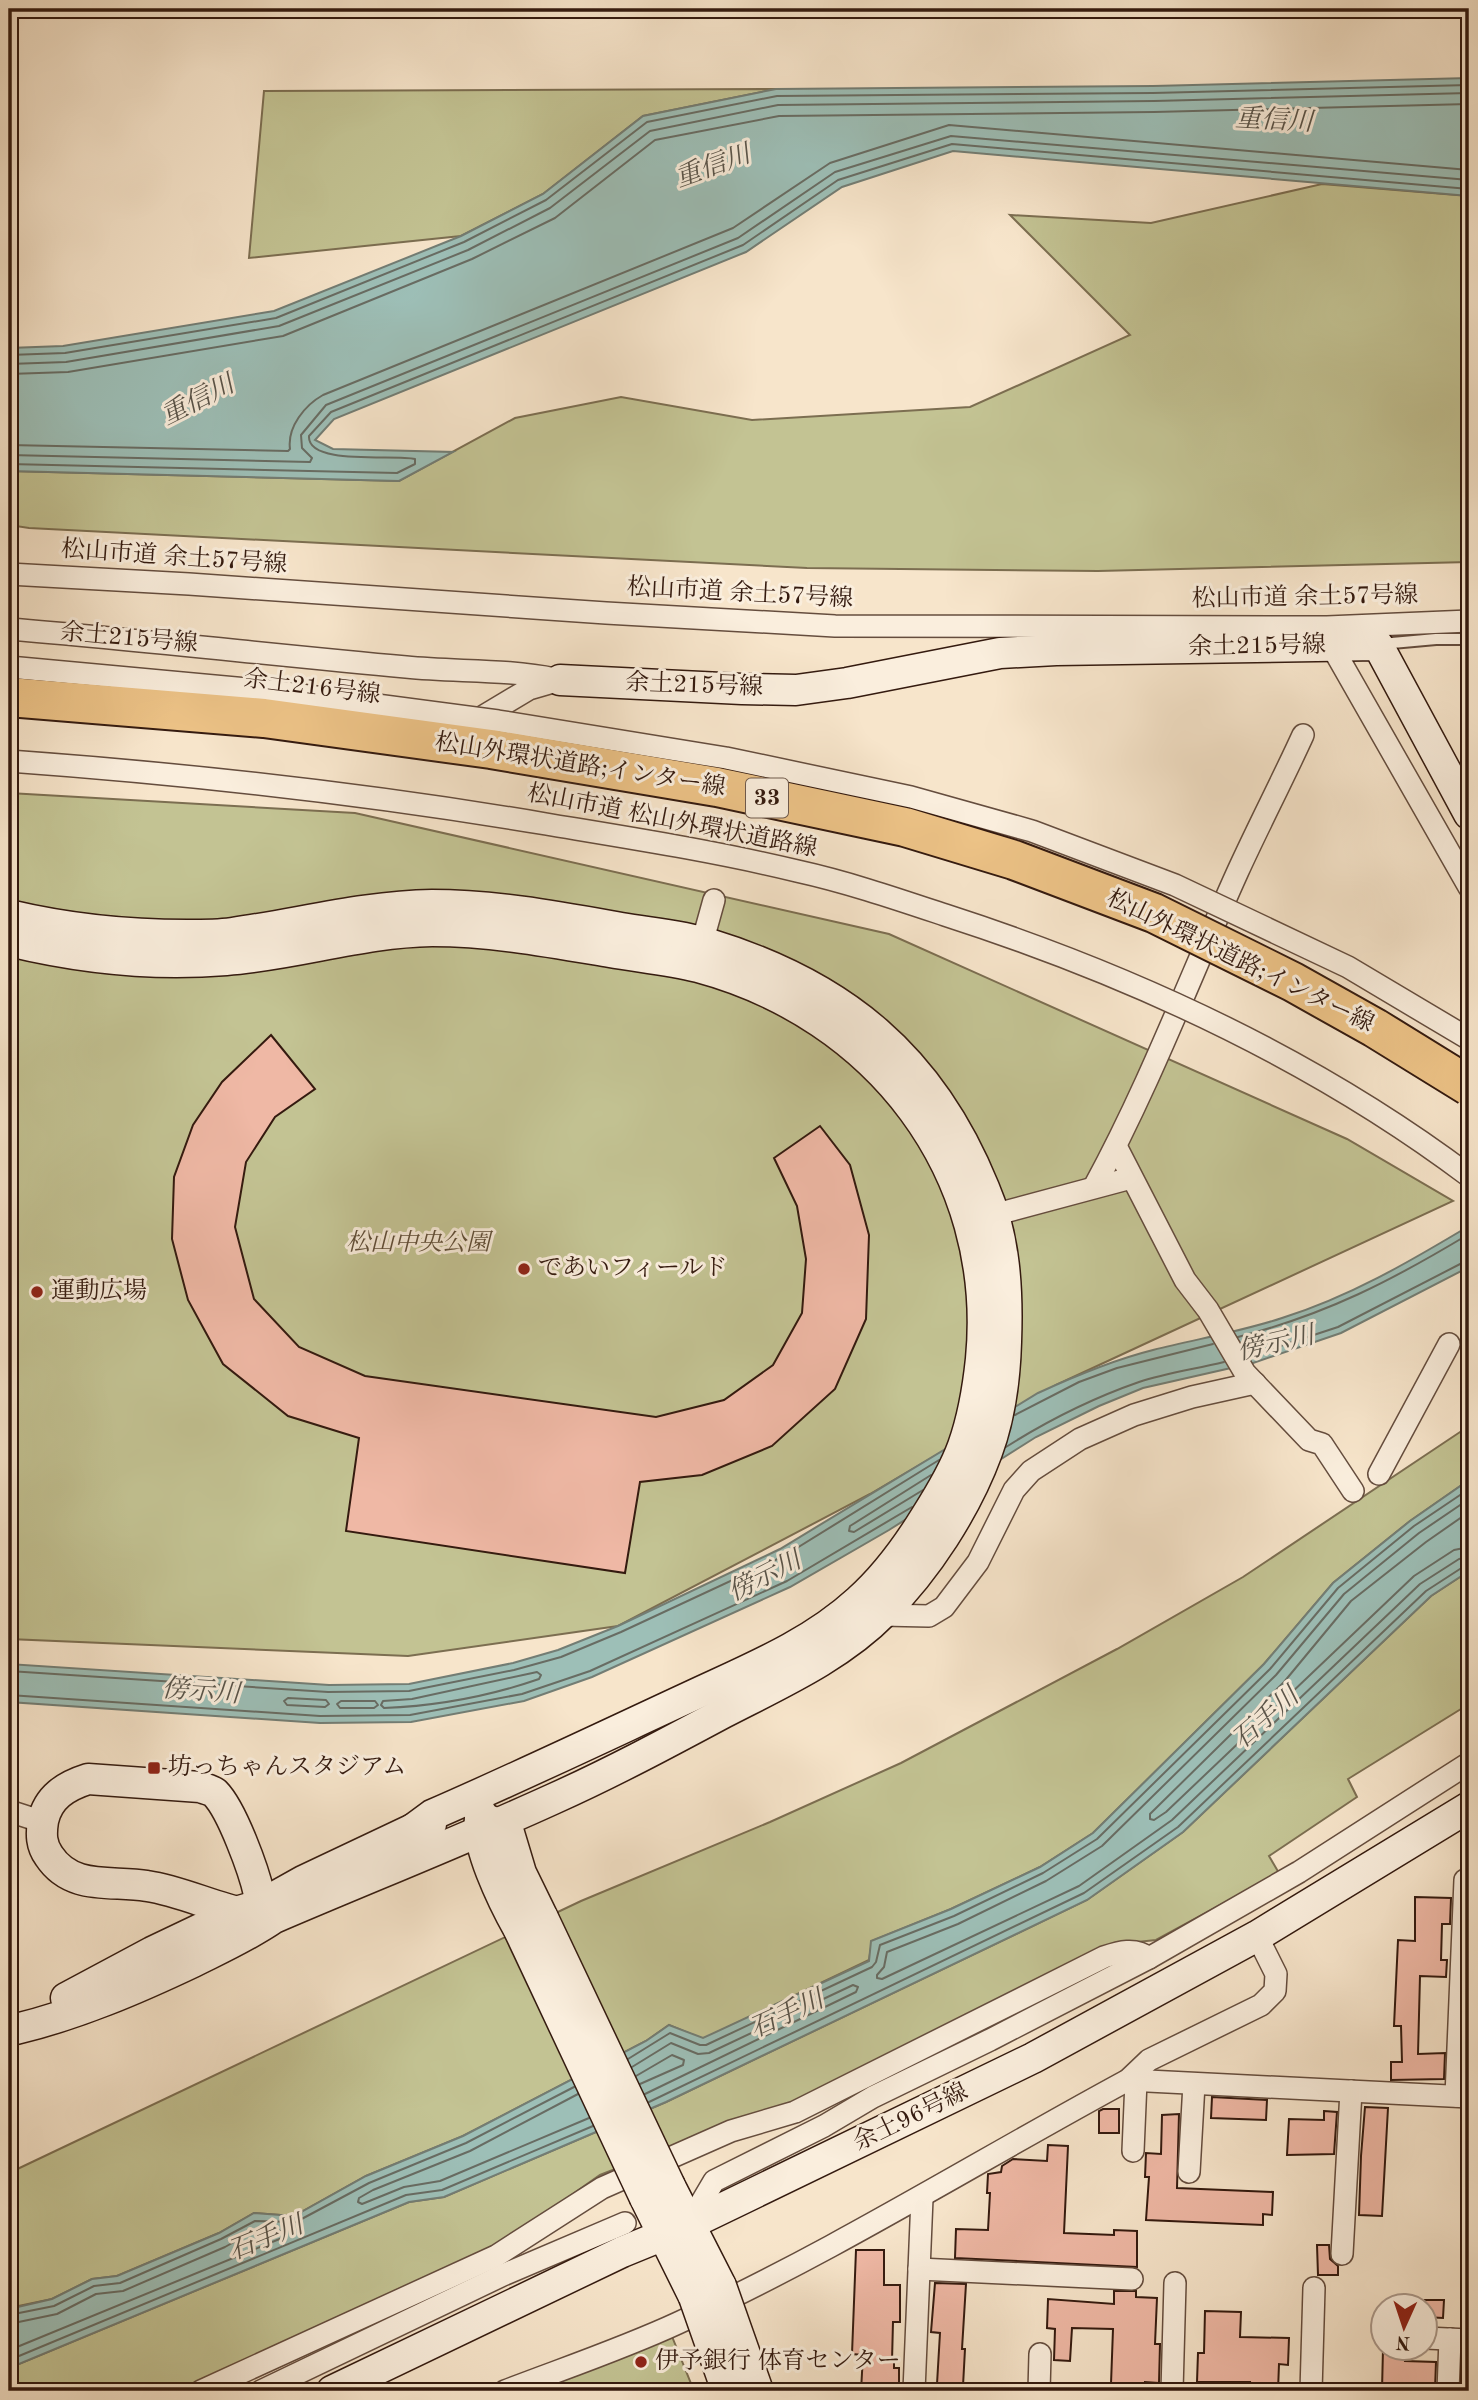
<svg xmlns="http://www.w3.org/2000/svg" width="1478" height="2400" font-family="'Old Standard TT','Noto Serif JP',serif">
<rect width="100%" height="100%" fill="#f7e5cb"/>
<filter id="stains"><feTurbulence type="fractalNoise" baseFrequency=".00286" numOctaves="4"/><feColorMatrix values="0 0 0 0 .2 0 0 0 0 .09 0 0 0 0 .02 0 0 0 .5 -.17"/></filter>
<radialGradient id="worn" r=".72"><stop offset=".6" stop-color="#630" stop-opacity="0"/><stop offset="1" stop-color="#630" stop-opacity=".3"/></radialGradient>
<g fill="#c3c393" stroke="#7c6e51" stroke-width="2">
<path d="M776 89 643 116 543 194 461 236 249 258 264 91Z"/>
<path d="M1322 184 1469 196V562L1098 571 807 568 29 528 9 525V471L399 481 515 418 621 397 752 420 970 407 1130 335 1010 215 1151 223Z"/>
<path d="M9 793 355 813 889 934 1347 1139 1453 1201 1056 1385 870 1494 618 1626 408 1656 9 1639Z"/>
<path d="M1469 1426V1480L1410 1521 1333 1583 1264 1664 1093 1833 1040 1867 951 1909 872 1941 869 1960 703 2039 669 2025 646 2041 463 2136 366 2176 294 2216 254 2213 219 2233 117 2276 92 2279 52 2299 9 2308V2173L581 1901 770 1822 901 1763 1117 1649 1243 1577Z"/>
<path d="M1469 1571V1704L1348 1779 1357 1797 1269 1856 1279 1873 1156 1940 1109 1945 779 2109 725 2126 600 2175 502 2244 177 2391H9V2363L19 2364 409 2202 444 2197 666 2102 1087 1900 1183 1832 1431 1596Z"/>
<path d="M671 2334 694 2391H527Z"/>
</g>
<g fill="#9dbfb7" stroke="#737d74" stroke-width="2">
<path d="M1469 78V196L953 151 842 187 746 252 334 419 315 440 333 449 453 452 399 481 9 471V348L63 346 274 311 461 236 543 194 643 116 776 89 1153 86Z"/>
<path d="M1469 1226V1267L1341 1333 1253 1363 1143 1388 1099 1406 1036 1437 889 1530 790 1587 592 1677 524 1701 411 1722 320 1723 9 1702V1664L329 1685 409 1684 513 1663 558 1650 618 1626 780 1549 1038 1393C1075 1376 1113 1360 1153 1350 1196 1339 1240 1332 1282 1318 1349 1297 1409 1262 1469 1226Z"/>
<path d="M1469 1480V1571L1431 1596 1183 1832 1087 1900 666 2102 444 2197 409 2202 19 2364 9 2363V2309L52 2299 92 2279 117 2276 219 2233 254 2213 294 2216 366 2176 463 2136 646 2041 669 2025 703 2038 869 1961 871 1941 951 1909 1040 1867 1093 1833 1264 1664 1333 1583 1410 1521Z"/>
</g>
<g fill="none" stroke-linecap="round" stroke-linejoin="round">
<g stroke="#686c63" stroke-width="2">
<path d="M9 355 65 353 276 318 464 242 546 200 647 122 777 96 1153 93 1469 85"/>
<path d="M9 364 66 362 279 326 468 250 550 208 650 131 778 105 1154 101 1469 93"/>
<path d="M9 374 68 372 283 336 472 259 555 218 655 140 779 116 1154 112 1469 104"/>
<path d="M9 445 288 451 290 449C287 427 305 405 323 395L733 228 830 163 949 125 1469 170"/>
<path d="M9 455 310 462 312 458 302 448 301 435 326 405 738 238 835 172 951 136 1469 180"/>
<path d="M9 464 397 473 415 464V459C396 454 307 466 309 436L331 412 743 245 838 180 952 144 1469 189"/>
<path d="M1238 1337C1327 1314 1391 1281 1469 1234"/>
<path d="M1250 1356 1338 1327 1464 1262H1469"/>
<path d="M1015 1415 1079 1382 1117 1368 1213 1344"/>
<path d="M1006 1447C1047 1421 1093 1398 1139 1382 1166 1373 1196 1369 1224 1362"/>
<path d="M923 1490 854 1532 849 1531 850 1526 931 1475"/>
<path d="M1469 1499 1419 1533 1344 1594 1276 1675 1102 1846 1046 1881 958 1924 887 1952 884 1967 877 1975V1978L882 1979 1079 1886 1172 1820 1420 1584 1459 1559 1469 1557"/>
<path d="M1469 1512 1426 1542 1351 1601 1284 1682 1150 1814V1819L1154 1820 1166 1812 1414 1576 1454 1550 1469 1547"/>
<path d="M9 1671 328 1692 409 1691 514 1670 561 1657 621 1632 784 1556 939 1460"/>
<path d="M537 1672 541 1675 539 1679C490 1696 435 1706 384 1708L381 1705 383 1701 412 1699Z"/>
<path d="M9 1695 320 1716 410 1715 522 1694 590 1671 787 1581 912 1507"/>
<path d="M288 1698 326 1700 329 1704 325 1707 287 1705 284 1701Z"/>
<path d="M341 1701H375L378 1705 374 1708H340L337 1704Z"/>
<path d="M628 2059 670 2033 700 2045H706L872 1967 876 1962 880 1945 954 1916 1043 1873 1097 1839 1270 1669 1338 1588 1414 1526 1469 1489"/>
<path d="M632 2067 671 2043 698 2054 709 2053 853 1985 858 1987 856 1992 645 2094"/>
<path d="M636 2076 672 2055 684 2060 683 2065 640 2084"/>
<path d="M578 2094 470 2151 373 2190 359 2198 358 2202 362 2204 404 2187 440 2181 589 2118"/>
<path d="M649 2102 1084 1893 1178 1827 1426 1591 1463 1567 1469 1566"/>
<path d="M9 2315 54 2306 94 2286 120 2283 221 2239 255 2221 296 2222 369 2183 466 2143 574 2087"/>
<path d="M9 2324 57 2314 96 2294 123 2291 225 2247 257 2229 281 2231 284 2233 282 2238 17 2347H9"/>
<path d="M9 2356H19L406 2195 442 2190 593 2126"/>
</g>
</g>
<g fill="#efb8a5" stroke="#341a0f" stroke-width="2">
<path d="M271 1035 315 1089 275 1117 246 1162 235 1227 254 1299 299 1347 365 1376 656 1417 724 1400 773 1365 802 1313 806 1259 797 1206 774 1158 820 1126 850 1165 869 1235 866 1319 835 1389 772 1446 702 1475 640 1482 625 1573 346 1531 359 1438 288 1416 223 1364 188 1300 172 1239 174 1177 193 1125 222 1082Z"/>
<path d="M1415 1897 1451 1898 1450 1924H1442L1441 1960H1447L1446 1977 1420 1976 1418 2054 1445 2053 1444 2079 1391 2080V2062H1402L1401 2026H1394L1398 1940 1415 1941Z"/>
<path d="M1212 2097 1267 2100 1266 2120 1211 2118Z"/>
<path d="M1365 2107 1388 2108 1382 2216 1359 2215 1361 2156Z"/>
<path d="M1103 2109H1119V2133H1099V2111Z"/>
<path d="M1324 2111 1337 2112 1334 2154 1287 2155 1289 2119 1324 2120Z"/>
<path d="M1179 2114 1177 2188 1273 2192 1272 2215 1263 2214V2225L1146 2220 1149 2177H1145L1146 2153 1161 2154 1162 2115Z"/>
<path d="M1048 2145 1068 2146 1064 2233 1114 2235V2230L1137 2231V2267L955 2258 956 2229 988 2230 990 2193H987L988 2174 1001 2172 1002 2166 1013 2159 1047 2161Z"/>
<path d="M1317 2245H1329L1330 2259 1338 2266V2275H1318Z"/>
<path d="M856 2250H884V2285H900V2322H893L892 2361H894V2368H899V2391H861L863 2355 852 2354Z"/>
<path d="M935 2283 966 2284 962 2349H965L963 2386 937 2384 940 2333 931 2332Z"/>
<path d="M1114 2291H1136V2297L1157 2298 1155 2344H1160L1159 2383 1145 2382V2385L1111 2384 1113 2329 1072 2328 1070 2361 1054 2360 1055 2329 1047 2328 1048 2299 1114 2304Z"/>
<path d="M1425 2300H1444L1443 2318 1425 2317Z"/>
<path d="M1205 2311 1241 2312 1240 2337 1289 2338 1288 2365 1279 2364 1278 2391H1249L1250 2382H1197L1198 2353H1204Z"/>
<path d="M1383 2349H1406L1405 2361 1436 2362 1435 2389 1404 2387V2391L1382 2390Z"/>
<path d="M1462 2363H1469V2390H1461Z"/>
</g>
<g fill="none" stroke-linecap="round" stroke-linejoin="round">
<defs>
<path id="lane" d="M1381 644 1436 639H1469"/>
<g id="street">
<path d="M9 574 189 584 606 613 835 626 1327 627 1469 621"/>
<path d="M9 629C142 640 274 655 406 667 456 672 506 669 555 679"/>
<path d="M1329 635 1331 645 1469 887"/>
<path d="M472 723 529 689 560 680"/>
<path d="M699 954 714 900"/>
<path d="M1116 1146 1185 1280 1208 1310 1245 1373 1309 1440 1322 1444 1353 1491"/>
<path d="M1094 1187C1150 1084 1190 977 1238 871 1259 825 1282 781 1303 735"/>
<path d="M982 1218 1131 1178"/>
<path d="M1379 1474 1449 1344"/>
<path d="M882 1615 929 1616 944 1607 978 1562 1014 1490 1031 1471 1080 1439 1134 1415 1192 1397 1255 1383"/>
<path d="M9 1811 43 1822"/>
<path d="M1128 2080 1469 2097"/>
<path d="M1456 2096 1465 1880H1469"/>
<path d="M1133 2151 1136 2081"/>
<path d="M1189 2172 1194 2084"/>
<path d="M688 2225 714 2181 824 2126 873 2097 990 2040 1149 1958 1299 1872 1469 1763"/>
<path d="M1342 2254 1351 2091"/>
<path d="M919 2269 1132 2279"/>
<path d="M1426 2338 1469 2340"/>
<path d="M201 2391 496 2256 602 2188 731 2131 795 2112 1104 1957C1119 1952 1135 1947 1149 1958"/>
<path d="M261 2391 503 2275 625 2223"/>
<path d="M505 2391C562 2369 622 2349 678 2323 833 2252 978 2161 1128 2080L1149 2060 1261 2005 1275 1991 1276 1974 1257 1936"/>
<path d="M914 2391 922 2198"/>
<path d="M1039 2391 1040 2354"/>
<path d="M1172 2391 1175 2283"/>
<path d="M1311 2391 1314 2288"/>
<path d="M1448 2391 1450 2339"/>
</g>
<g id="secondary">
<path d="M560 680 742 689 796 690 847 683 1000 653 1056 650 1378 645 1469 814"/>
<path d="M9 915C68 929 126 935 187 935 202 935 217 935 232 933 298 924 364 906 432 905 495 905 559 917 621 928 650 933 681 935 709 944 843 985 931 1057 984 1188 1005 1237 1008 1289 1006 1342 1005 1379 1000 1417 987 1452 966 1509 927 1569 884 1612 840 1657 779 1684 723 1713 667 1743 611 1773 553 1799 461 1841 367 1878 274 1918 248 1936 221 1948 193 1962 136 1989 78 2014 16 2029"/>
<path d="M9 941C79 958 154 966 226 960 296 955 362 932 432 931 492 931 551 942 610 952 639 957 670 960 698 967 877 1015 999 1171 981 1359 978 1388 973 1418 963 1446 954 1471 940 1494 926 1516 907 1547 885 1577 858 1601 809 1646 744 1671 685 1699 601 1738 517 1778 432 1815L413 1829"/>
<path d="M481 1813C472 1840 505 1905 519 1930"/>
<path d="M480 1817 496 1823 509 1833 521 1873 543 1918"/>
<path d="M246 1914C212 1907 181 1891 147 1886 112 1880 72 1891 49 1856 41 1845 41 1834 43 1821 48 1797 66 1786 88 1779L200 1787C205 1789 211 1790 215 1793 232 1810 254 1871 259 1894 260 1904 259 1913 256 1922"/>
<path d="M66 1998 152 1952 236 1912 260 1905 303 1881 413 1829 431 1824"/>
<path d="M670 2186 721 2286"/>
<path d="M645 2198 694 2297"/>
<path d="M332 2391 622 2252 688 2225 1033 2058 1257 1936 1469 1807"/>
</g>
</defs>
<use href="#lane" stroke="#654d3e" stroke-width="14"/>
<use href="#street" stroke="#654d3e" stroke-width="24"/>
<use href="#secondary" stroke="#341a0f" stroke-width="33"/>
<use href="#lane" stroke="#faeedd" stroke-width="10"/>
<use href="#street" stroke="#faeedd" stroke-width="21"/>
<use href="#secondary" stroke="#faeedd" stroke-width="30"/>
<defs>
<g id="street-bridge">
<path d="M9 667 270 691 498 721 726 758 911 797 1032 831 1175 885 1348 967 1469 1039"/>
<path d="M9 761C189 774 368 794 546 824 630 838 714 851 797 871 847 882 897 899 945 915 1131 975 1312 1058 1469 1176"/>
</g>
<g id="secondary-bridge">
<path d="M543 1918 670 2186"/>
<path d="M519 1930 645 2198"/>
<path d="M721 2286 758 2391"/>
<path d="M694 2297 727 2391"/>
</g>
<path id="highway-bridge" d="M9 697 264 718 491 749 717 787 905 827 1014 860 1154 913 1293 982 1375 1028 1469 1086"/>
</defs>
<use href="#street-bridge" stroke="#654d3e" stroke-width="24" stroke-linecap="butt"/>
<use href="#secondary-bridge" stroke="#341a0f" stroke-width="33" stroke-linecap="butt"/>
<use href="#highway-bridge" stroke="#341a0f" stroke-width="42" stroke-linecap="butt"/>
<use href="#street-bridge" stroke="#faeedd" stroke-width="21"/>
<use href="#secondary-bridge" stroke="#faeedd" stroke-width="30"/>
<use href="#highway-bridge" stroke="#ecc286" stroke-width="38"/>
</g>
<g fill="#8f2418" stroke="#faeedd" stroke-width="2.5">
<circle cx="524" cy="1269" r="7"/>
<circle cx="37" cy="1292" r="7"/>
<rect x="147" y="1761" width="14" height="14" rx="3.5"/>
<circle cx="641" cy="2362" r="7"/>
</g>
<g text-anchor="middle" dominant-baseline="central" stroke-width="6" stroke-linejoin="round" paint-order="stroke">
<rect fill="#faeedd" stroke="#6f5a4d" stroke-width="2" x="746" y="778.5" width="42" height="39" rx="5"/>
<g font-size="23" font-weight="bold" fill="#341a0f">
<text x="767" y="798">33</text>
</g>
<g font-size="24" fill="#341a0f" stroke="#faeedd">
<text transform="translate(174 558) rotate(4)">松山市道 余土57号線</text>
<text transform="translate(740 594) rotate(3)">松山市道 余土57号線</text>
<text transform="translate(1305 598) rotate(-1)">松山市道 余土57号線</text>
<text transform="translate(129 639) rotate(5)">余土215号線</text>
<text transform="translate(1257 647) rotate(-1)">余土215号線</text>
<text transform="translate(694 686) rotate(2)">余土215号線</text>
<text transform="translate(312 688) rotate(7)">余土216号線</text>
<text transform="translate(580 766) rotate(9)">松山外環状道路;インター線</text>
<text transform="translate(672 822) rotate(11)">松山市道 松山外環状道路線</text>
<text transform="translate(1240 962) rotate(26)">松山外環状道路;インター線</text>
<text transform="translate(911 2118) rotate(-26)">余土96号線</text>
</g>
<g font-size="24" font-style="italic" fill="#5f4d37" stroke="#faeedd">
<text x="418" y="1244">松山中央公園</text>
</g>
<g font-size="24" fill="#341a0f" stroke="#faeedd" text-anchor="start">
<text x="538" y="1269">であいフィールド</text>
<text x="51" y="1292">運動広場</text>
<text x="168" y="1768">坊っちゃんスタジアム</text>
<text x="655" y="2362">伊予銀行 体育センター</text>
</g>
<g font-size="26" font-style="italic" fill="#59544a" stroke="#faeedd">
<text transform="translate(1274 121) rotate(3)">重信川</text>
<text transform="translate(713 167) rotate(-20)">重信川</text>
<text transform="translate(198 401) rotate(-27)">重信川</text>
<text transform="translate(1276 1344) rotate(-13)">傍示川</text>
<text transform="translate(765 1577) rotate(-27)">傍示川</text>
<text transform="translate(201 1692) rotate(4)">傍示川</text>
<text transform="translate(1266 1719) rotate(-41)">石手川</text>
<text transform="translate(787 2015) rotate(-25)">石手川</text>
<text transform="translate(266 2239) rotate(-22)">石手川</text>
</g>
</g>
<rect width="1478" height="2400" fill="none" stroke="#f7e5cb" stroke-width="35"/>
<rect x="10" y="10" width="1457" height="2379" fill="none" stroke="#341a0f" stroke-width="3.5"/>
<rect x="18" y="18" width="1443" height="2365" fill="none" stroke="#341a0f" stroke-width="2"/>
<g transform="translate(1404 2327) rotate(183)"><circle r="33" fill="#faeedd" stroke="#ab998b" stroke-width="2"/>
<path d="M0-5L12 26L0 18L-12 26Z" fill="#8f2418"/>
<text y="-10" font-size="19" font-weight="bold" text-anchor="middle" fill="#341a0f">N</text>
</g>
<rect width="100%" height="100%" filter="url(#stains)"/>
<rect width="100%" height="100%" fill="url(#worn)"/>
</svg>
